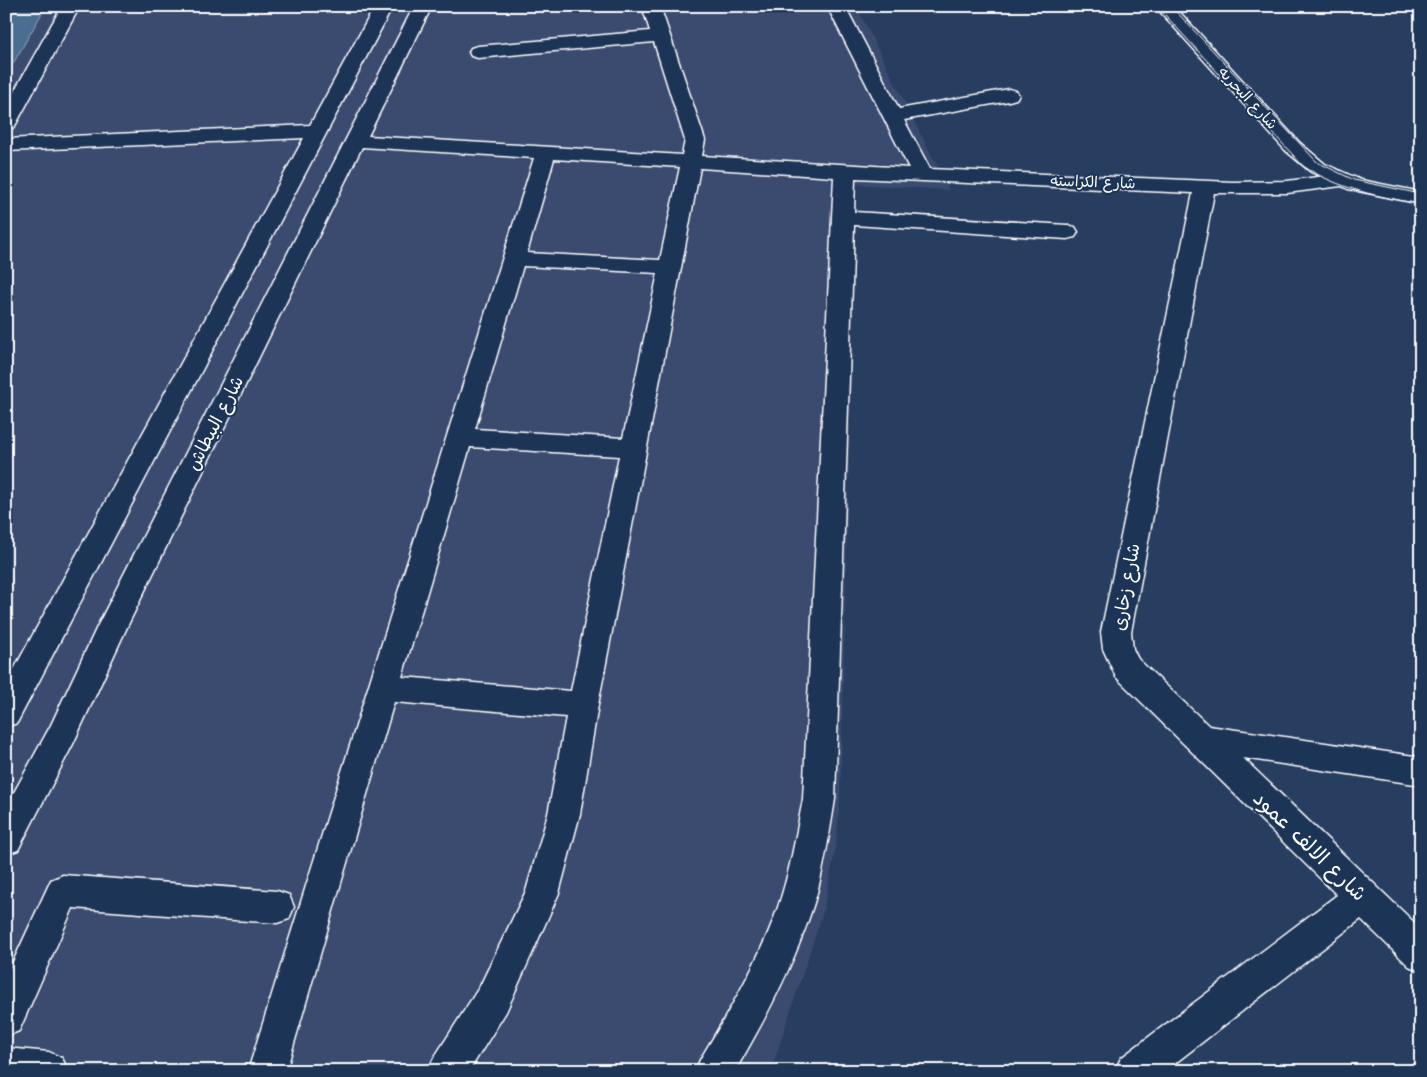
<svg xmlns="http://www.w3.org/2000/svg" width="1427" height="1077" font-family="'Shantell Sans','Playpen Sans Arabic',sans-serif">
<rect width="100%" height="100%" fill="#283e61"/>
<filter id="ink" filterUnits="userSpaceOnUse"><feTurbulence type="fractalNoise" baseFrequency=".02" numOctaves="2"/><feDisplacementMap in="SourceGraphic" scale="10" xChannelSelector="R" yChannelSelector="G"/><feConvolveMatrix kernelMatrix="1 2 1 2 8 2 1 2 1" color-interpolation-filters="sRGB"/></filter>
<g filter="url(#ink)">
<path fill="#3a4c6f" d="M46 6H856L949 190 856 184 840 799 836 846 823 912 773 1064 769 1071H6V76Z"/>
<path fill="#496e91" stroke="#92a8bd" d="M6 6H46L6 76Z"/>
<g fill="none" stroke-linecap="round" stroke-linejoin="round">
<defs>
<g id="minor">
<path d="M62 6H80L16 124 13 128 6 130V106Z"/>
<path d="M375 6H393L17 723 6 727V684L304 138 6 151V139L310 125Z"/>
<path d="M414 6H432L368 136 682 155 685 140 654 42 478 58 471 56 469 52 471 48 478 46 650 31 642 6H660L705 140 702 156 909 168 827 6H845L899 109 1009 89 1016 91 1019 95 1016 99 1009 101 904 120 930 169 1233 182 1287 181 1341 174 1348 176 1351 180 1348 184 1341 186 1287 193H1214L1131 632 1133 649 1138 659 1209 726 1421 757V785L1243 758 1421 929V971L1409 966 1361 919 1165 1071H1115L1121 1058 1337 895 1116 677 1103 649 1101 632 1193 193 855 178 854 212 1067 225 1075 227 1078 232 1075 237 1067 239 854 225 835 799C830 831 825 862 817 893 799 955 768 1015 735 1071H695L701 1058C730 1010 759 961 778 907 790 872 796 835 803 799L834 177 700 168 598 705 580 814 559 893 506 1012 469 1071H428L434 1058 480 986 526 891 548 814 566 717 394 702 286 1071H248L534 158 362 147 127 627 73 744 18 850 6 854V807L51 725 97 627ZM554 159 680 167 660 260 527 253ZM523 266 658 273 623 438 475 429ZM470 447 619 456 571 691 402 677Z"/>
<path d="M63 875 277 891 289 895 294 907 289 919 277 923 73 908 19 1031 6 1036V977L51 880Z"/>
<path d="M6 1048 49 1052 62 1058 68 1071H6Z"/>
</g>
<path id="major" d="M1155 6H1174L1300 143 1325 164 1361 180 1421 192V204L1348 189 1311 172 1286 151Z"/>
</defs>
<use href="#minor" stroke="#fff" stroke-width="3"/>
<use href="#major" stroke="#fff" stroke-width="3"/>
<use href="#minor" fill="#1d3557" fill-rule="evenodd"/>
<use href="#major" fill="#1d3557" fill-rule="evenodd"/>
<g stroke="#fff" stroke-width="1">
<path d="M1157 6 1303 166C1339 189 1379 197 1421 204"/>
<path d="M1171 6 1317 162 1354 180 1421 194"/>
</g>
</g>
</g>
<g text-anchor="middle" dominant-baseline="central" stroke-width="4" stroke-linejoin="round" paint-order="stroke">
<g font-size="15" fill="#fff" stroke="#1d3557">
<text transform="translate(1248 98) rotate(47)">شارع البحريه</text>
<text transform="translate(1093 182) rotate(2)">شارع الكراسته</text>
</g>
<g font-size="18" fill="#fff" stroke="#1d3557">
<text transform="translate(215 423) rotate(-63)">شارع البيطاش</text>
<text transform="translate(1126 587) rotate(-80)">شارع زخارى</text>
</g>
<g font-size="21" fill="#fff" stroke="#1d3557">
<text transform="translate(1310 846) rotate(44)">شارع الالف عمود</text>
</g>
</g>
<rect width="1427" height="1077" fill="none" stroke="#1d3557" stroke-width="25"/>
<rect x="12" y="12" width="1402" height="1052" fill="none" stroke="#fff" stroke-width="2" filter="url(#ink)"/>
</svg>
